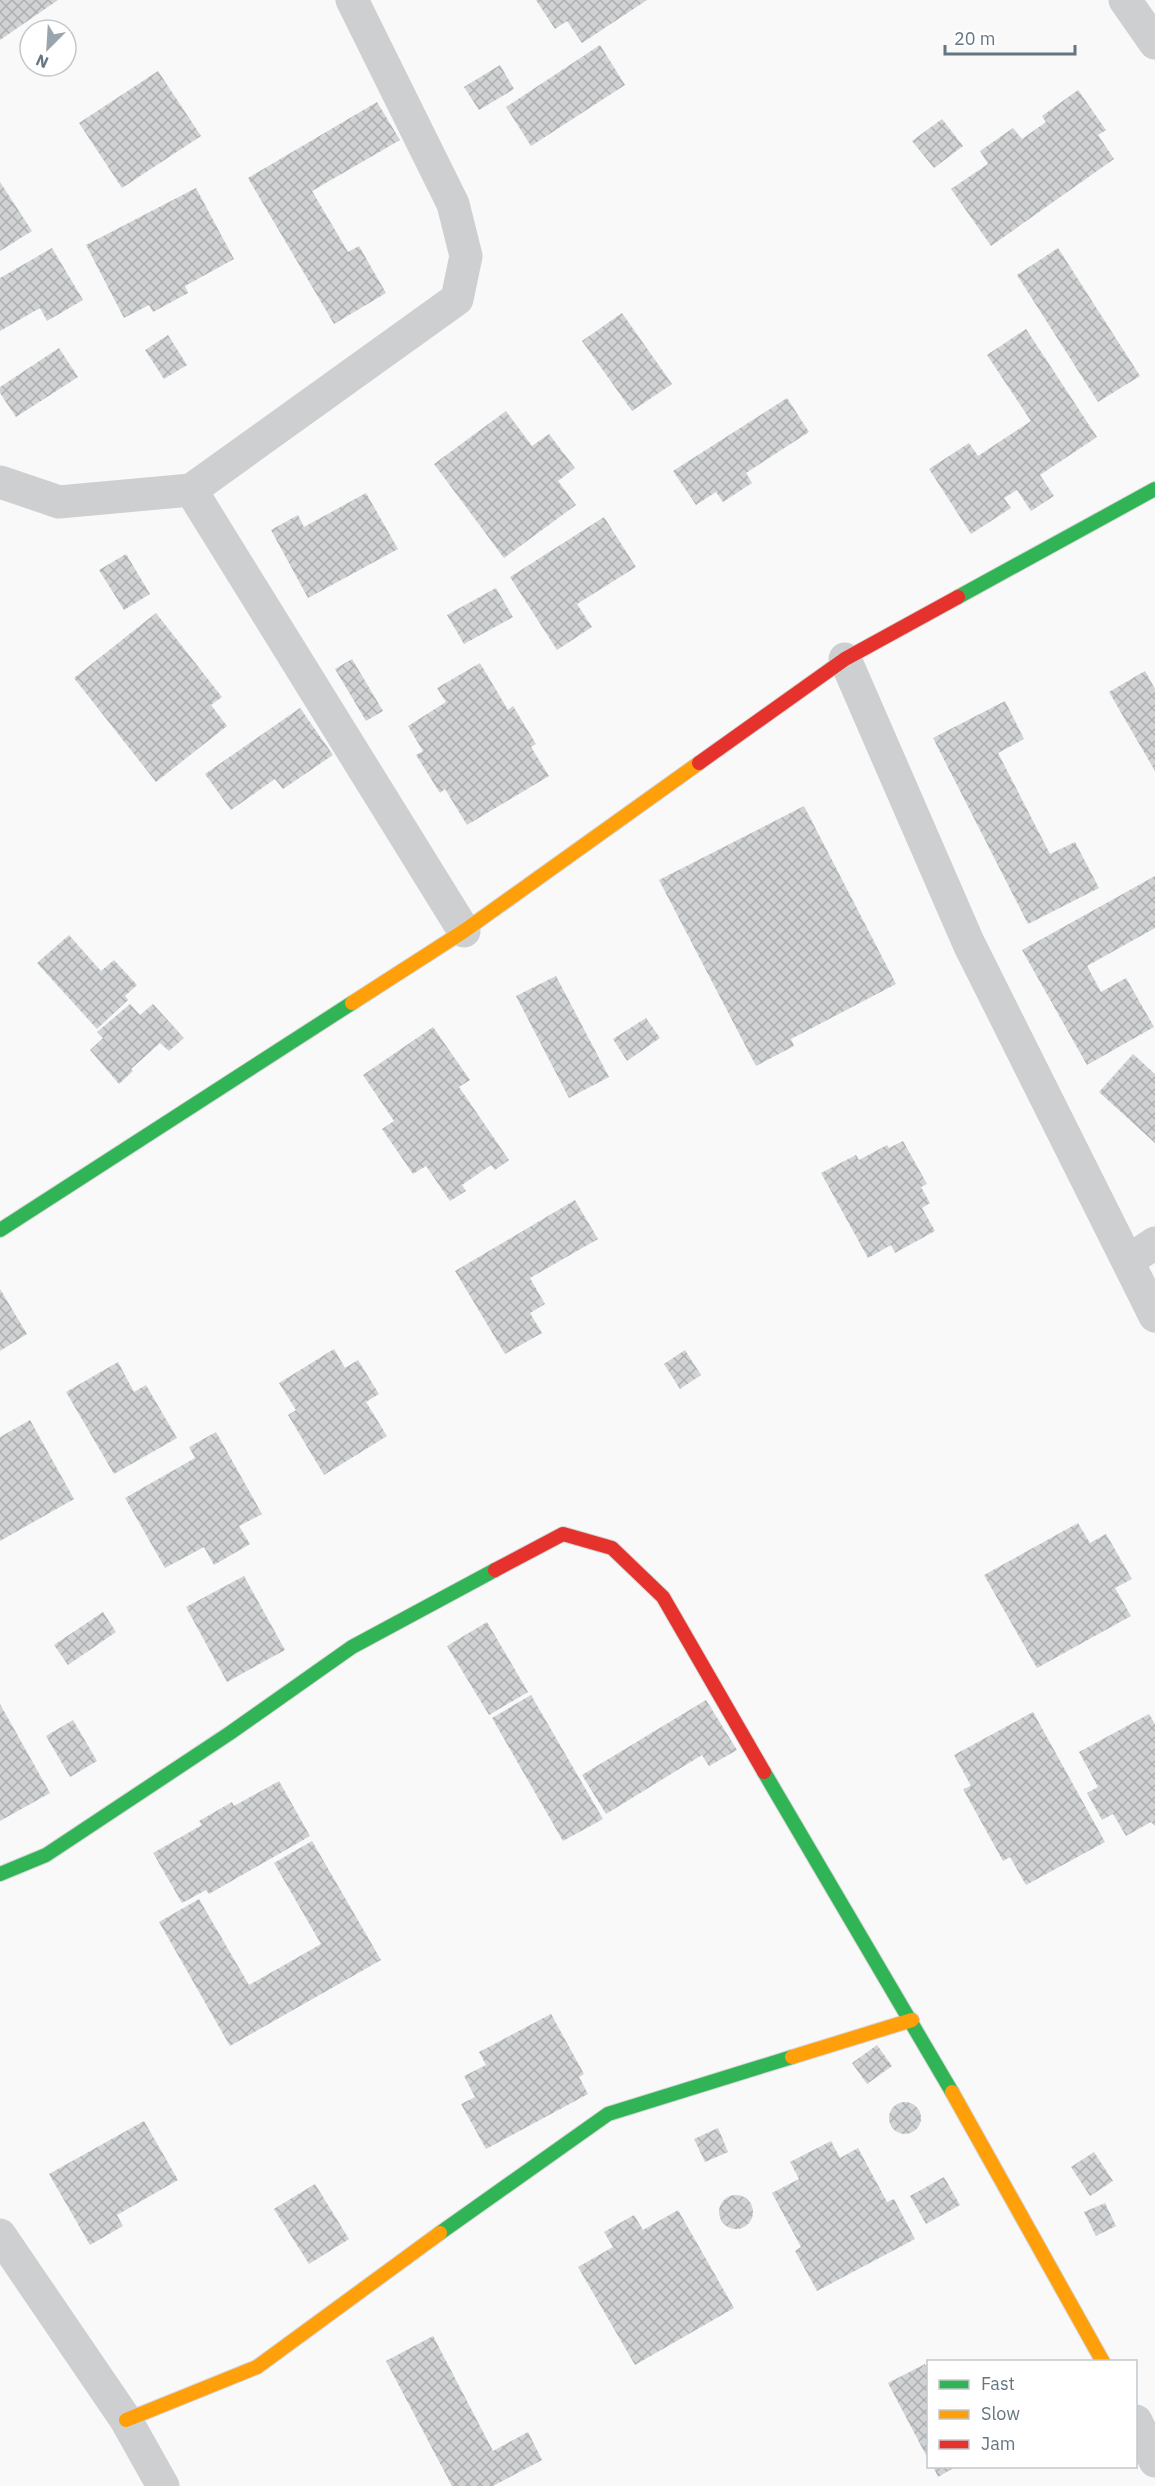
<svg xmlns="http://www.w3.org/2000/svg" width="1155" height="2486" font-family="'IBM Plex Sans',sans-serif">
<defs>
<pattern id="building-cross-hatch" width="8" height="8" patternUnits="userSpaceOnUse" patternTransform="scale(1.5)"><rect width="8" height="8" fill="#d0d2d3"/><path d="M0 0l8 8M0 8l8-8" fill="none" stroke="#acafb1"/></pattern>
</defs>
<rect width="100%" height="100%" fill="#f9f9f9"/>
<g fill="url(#building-cross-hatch)">
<path d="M0 0H58L0 40Z"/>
<path d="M536 0H647L582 43 567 21 555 29Z"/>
<path d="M600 45 625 85 531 146 506 107Z"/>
<path d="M500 65 514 89 479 110 464 87Z"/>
<path d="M158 71 201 136 122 188 79 123Z"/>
<path d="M1078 90 1106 130 1098 135 1114 159 991 246 951 189 988 164 980 151 1013 128 1022 139 1046 122 1042 116Z"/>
<path d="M377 102 400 140 312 191 348 252 359 246 386 293 334 324 248 178Z"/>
<path d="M942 119 963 146 934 168 912 141Z"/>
<path d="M0 182 32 231 0 251Z"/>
<path d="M196 188 234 259 185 286 188 293 153 312 149 305 124 318 86 245Z"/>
<path d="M52 248 83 300 47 321 40 308 0 331V278Z"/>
<path d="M1058 248 1140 376 1098 402 1017 275Z"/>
<path d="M622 313 672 384 632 411 582 341Z"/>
<path d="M1026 329 1097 437 1040 475 1054 496 1031 511 1017 490 1004 498 1011 508 971 534 929 469 969 443 978 456 1031 421 987 355Z"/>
<path d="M168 335 187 365 164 379 145 350Z"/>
<path d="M59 348 78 377 16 417 0 393V387Z"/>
<path d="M787 398 809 432 746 473 752 483 723 502 716 492 696 505 673 471Z"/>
<path d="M506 411 532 446 549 434 575 468 558 481 576 505 504 558 434 464Z"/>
<path d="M366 493 398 549 308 598 271 530 298 515 304 527Z"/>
<path d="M604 517 636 567 577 604 592 627 557 650 510 577Z"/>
<path d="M126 554 150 594 124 610 99 570Z"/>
<path d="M496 588 513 617 464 644 447 615Z"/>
<path d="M156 613 222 697 211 705 227 726 156 782 74 678Z"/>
<path d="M352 659 383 711 366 721 335 669Z"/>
<path d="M480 663 508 710 513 706 536 744 531 747 549 776 467 825 445 789 440 793 416 755 423 751 408 726 446 702 437 688Z"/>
<path d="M1145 671 1155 689V771L1109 692Z"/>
<path d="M1005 701 1024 739 998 753 1050 854 1075 842 1099 888 1028 924 933 738Z"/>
<path d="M300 708 333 755 283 789 275 779 231 810 205 774Z"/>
<path d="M804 806 896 984 791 1039 794 1046 756 1066 659 880Z"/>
<path d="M1155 876V928L1087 966 1101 992 1126 978 1154 1027 1087 1065 1022 950Z"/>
<path d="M69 935 101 971 114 960 137 985 125 996 128 1000 97 1029 37 963Z"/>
<path d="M556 976 609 1077 569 1098 516 996Z"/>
<path d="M130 1004 140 1015 153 1004 184 1038 169 1051 160 1043 131 1069 133 1071 119 1084 90 1050 103 1038 97 1032Z"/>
<path d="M646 1018 660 1038 627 1061 613 1039Z"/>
<path d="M433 1027 470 1080 459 1087 509 1160 495 1170 491 1165 462 1185 466 1191 450 1201 426 1166 413 1174 382 1129 394 1121 363 1075Z"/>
<path d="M1133 1054 1155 1074V1143L1099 1092Z"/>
<path d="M903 1141 927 1184 921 1187 930 1203 922 1208 935 1231 895 1253 891 1245 868 1258 821 1173 856 1155 859 1160 887 1145 889 1148Z"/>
<path d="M575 1200 598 1239 530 1278 545 1304 530 1313 542 1333 505 1354 455 1271Z"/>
<path d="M0 1289 27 1334 0 1351Z"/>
<path d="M334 1349 345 1368 358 1360 379 1394 366 1402 387 1436 324 1475 288 1415 296 1410 279 1383Z"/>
<path d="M685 1350 701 1375 680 1389 664 1364Z"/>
<path d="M118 1362 134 1392 146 1385 177 1438 114 1474 66 1392Z"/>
<path d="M30 1420 74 1499 0 1541V1437Z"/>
<path d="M216 1432 262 1514 239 1526 250 1544 214 1565 204 1547 165 1568 125 1498 195 1458 189 1447Z"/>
<path d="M1078 1523 1090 1543 1106 1534 1132 1579 1115 1588 1131 1616 1037 1668 984 1575Z"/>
<path d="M244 1576 285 1650 227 1682 186 1607Z"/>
<path d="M103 1612 116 1632 68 1665 54 1645Z"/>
<path d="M487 1622 528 1692 489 1715 447 1646Z"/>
<path d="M531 1695 603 1819 563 1841 492 1718Z"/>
<path d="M706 1700 737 1750 709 1766 702 1755 606 1814 582 1775Z"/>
<path d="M0 1704 50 1793 0 1821Z"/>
<path d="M1033 1712 1105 1842 1026 1885 1010 1857 1003 1861 963 1789 971 1786 954 1755Z"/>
<path d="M1149 1714 1155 1724V1826L1151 1822 1126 1836 1113 1814 1102 1820 1087 1793 1098 1787 1079 1752Z"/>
<path d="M73 1720 97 1761 70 1777 46 1736Z"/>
<path d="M279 1781 310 1836 209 1894 206 1890 182 1903 153 1853 202 1825 199 1821 232 1802 234 1806Z"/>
<path d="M312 1841 381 1960 230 2046 159 1922 199 1899 249 1985 321 1944 274 1863Z"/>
<path d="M551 2014 584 2074 579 2077 588 2094 486 2149 461 2104 475 2097 464 2076 486 2065 479 2052Z"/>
<path d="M877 2045 892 2066 867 2084 852 2063Z"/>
<circle cx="905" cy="2118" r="16"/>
<path d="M144 2121 178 2180 117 2215 123 2226 90 2245 49 2174Z"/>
<path d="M718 2128 728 2152 705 2162 694 2139Z"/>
<path d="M831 2141 840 2158 858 2148 887 2202 894 2199 915 2239 817 2291 795 2251 801 2247 772 2193 799 2179 790 2162Z"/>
<path d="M1094 2152 1113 2181 1090 2196 1071 2167Z"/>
<path d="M944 2177 960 2205 926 2224 910 2196Z"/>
<path d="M315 2184 349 2239 309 2264 274 2209Z"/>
<circle cx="736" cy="2212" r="17"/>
<path d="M1105 2203 1116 2226 1096 2236 1084 2212Z"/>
<path d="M678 2210 734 2308 635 2365 578 2267 613 2247 604 2232 634 2215 643 2230Z"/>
<path d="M433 2336 493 2451 528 2432 542 2460 493 2486H452L386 2361Z"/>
<path d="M925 2364 928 2371V2459L888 2383Z"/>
<path d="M933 2466H957L938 2477Z"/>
</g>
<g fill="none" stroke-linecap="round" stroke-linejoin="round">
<defs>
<g id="fast">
<path d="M958 597 1155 489"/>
<path d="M0 1230 352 1003"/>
<path d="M764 1772 952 2092"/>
<path d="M0 1874 46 1855 230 1733 352 1647 495 1570"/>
<path d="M440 2233 608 2114 792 2057"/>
</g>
<g id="slow">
<path d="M352 1003 464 931 699 763"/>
<path d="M792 2057 912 2020"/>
<path d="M952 2092 1103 2362"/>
<path d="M126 2420 257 2367 440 2233"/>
</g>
<g id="jam">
<path d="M699 763 845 659 958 597"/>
<path d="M495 1570 563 1534 612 1548 663 1597 764 1772"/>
</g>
</defs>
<use href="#fast" stroke="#d5d6d7" stroke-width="16"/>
<use href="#slow" stroke="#d5d6d7" stroke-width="16"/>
<use href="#jam" stroke="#d5d6d7" stroke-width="16"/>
<g stroke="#cecfd0" stroke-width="33">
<path d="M1125 0 1155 43"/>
<path d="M0 482 59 502 191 490 457 299 466 256 453 204 352 0"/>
<path d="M191 490 464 931"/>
<path d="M845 659 969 944 1155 1316"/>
<path d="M1128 1261 1155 1243"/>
<path d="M0 2235 126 2420 163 2486"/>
<path d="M1136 2421 1155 2461"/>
</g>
<use href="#fast" stroke="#30b455" stroke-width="14"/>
<use href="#slow" stroke="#ff9f0a" stroke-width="14"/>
<use href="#jam" stroke="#e5322d" stroke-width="14"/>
</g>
<rect x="927" y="2360" width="210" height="108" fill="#ffffff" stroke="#c1c8cd" stroke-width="1.5"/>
<rect x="939" y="2380" width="30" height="9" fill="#30b455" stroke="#c1c8cd" stroke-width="1.5"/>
<text x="981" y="2390" font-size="18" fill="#657683">Fast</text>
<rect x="939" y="2410" width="30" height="9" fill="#ff9f0a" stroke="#c1c8cd" stroke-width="1.5"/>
<text x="981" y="2420" font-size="18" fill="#657683">Slow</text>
<rect x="939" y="2440" width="30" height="9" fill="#e5322d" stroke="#c1c8cd" stroke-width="1.5"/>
<text x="981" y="2450" font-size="18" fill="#657683">Jam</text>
<g transform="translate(48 48) rotate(204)"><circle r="28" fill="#ffffff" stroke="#c1c8cd" stroke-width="1.5"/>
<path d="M0-4.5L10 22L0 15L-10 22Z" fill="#99a4ac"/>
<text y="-9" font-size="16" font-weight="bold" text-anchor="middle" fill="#657683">N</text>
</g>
<path d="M945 45v9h130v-9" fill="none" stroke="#657683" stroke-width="3"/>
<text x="954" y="45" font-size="18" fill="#657683" stroke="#ffffff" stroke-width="4.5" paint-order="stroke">20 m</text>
</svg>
